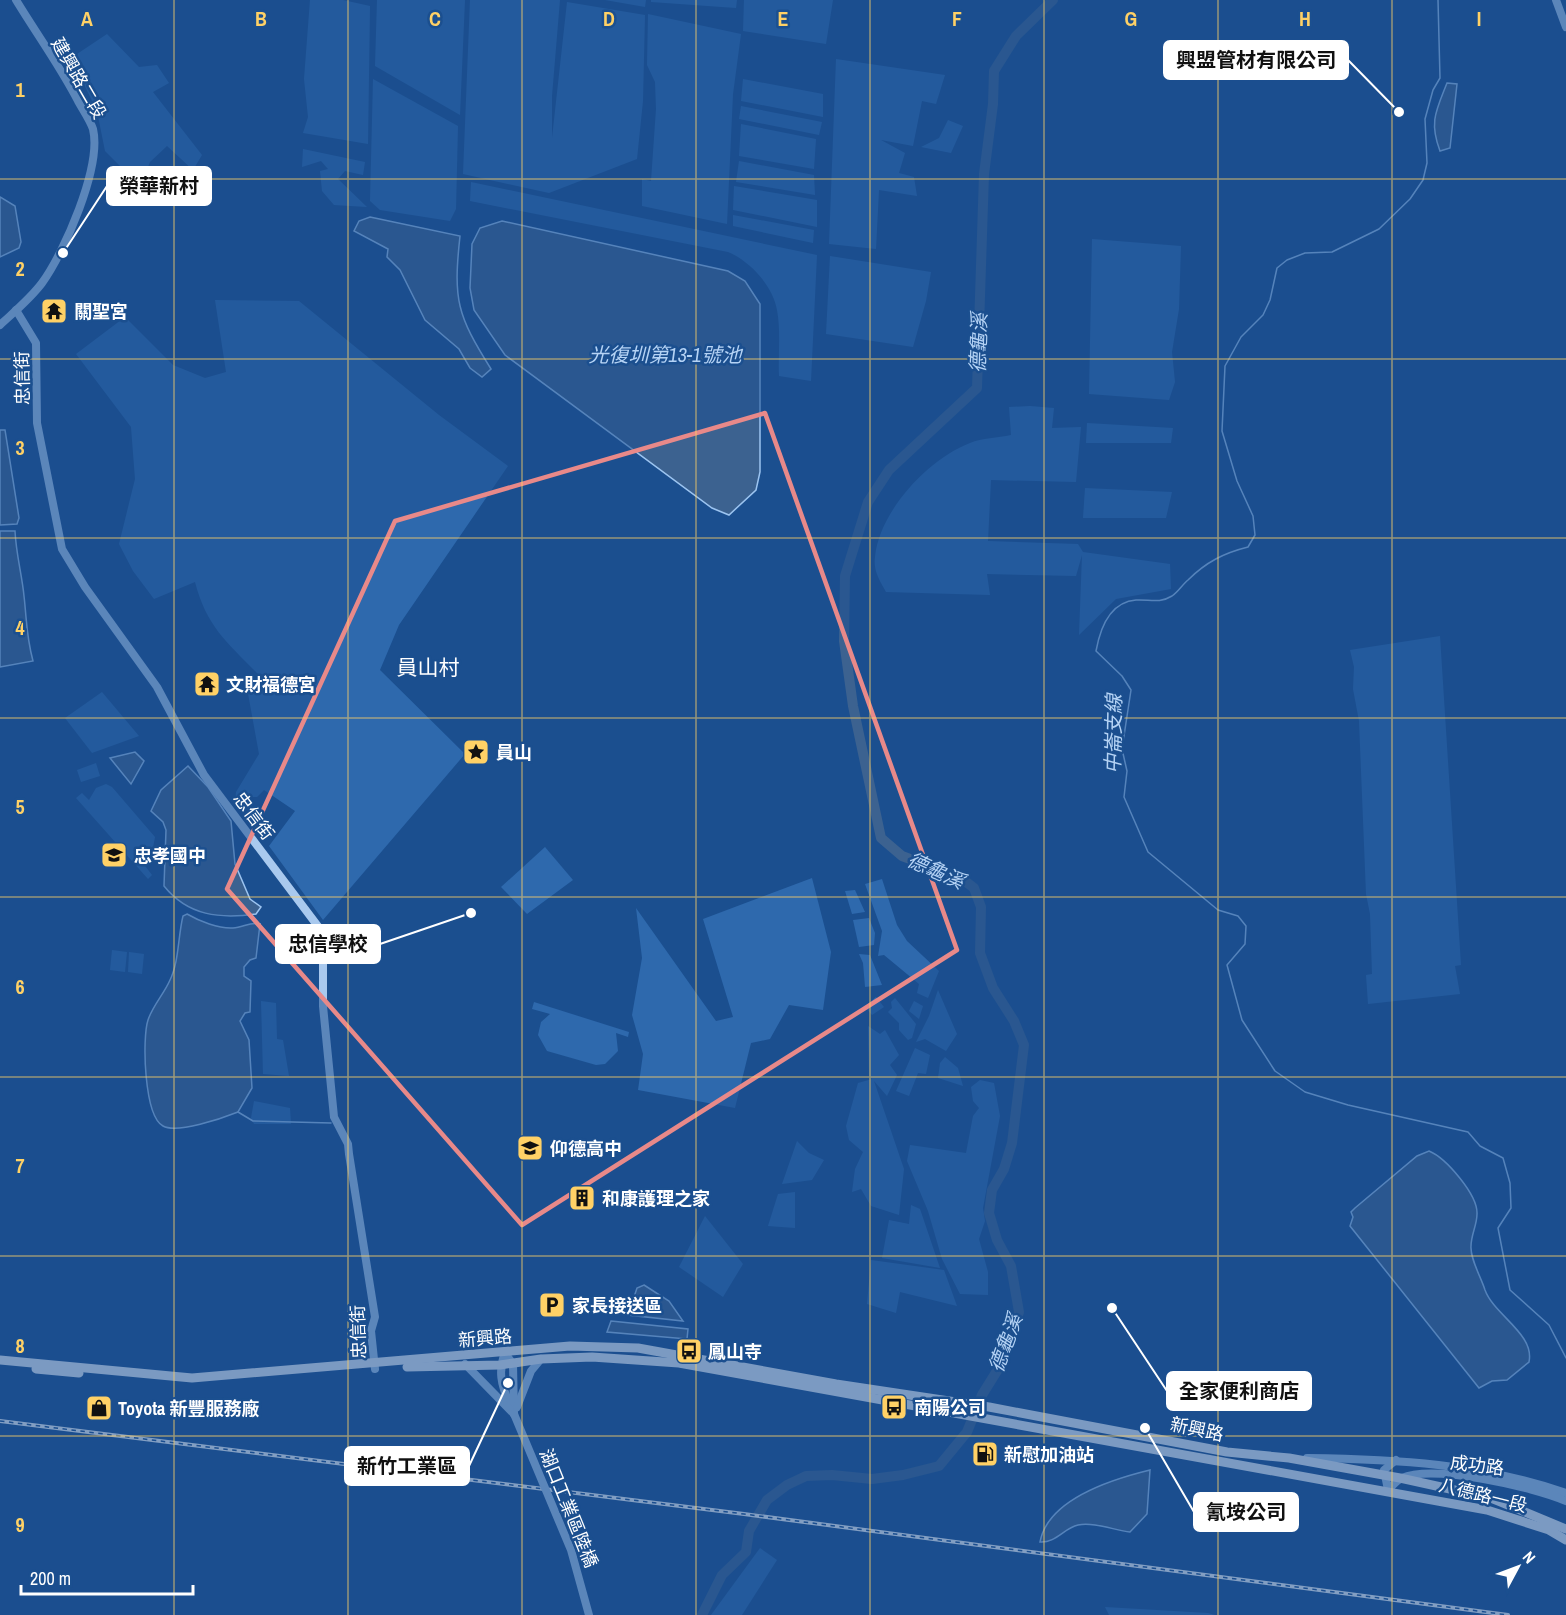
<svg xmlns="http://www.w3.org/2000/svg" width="1566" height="1615" font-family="'Archivo Narrow','Noto Sans TC',sans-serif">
<rect width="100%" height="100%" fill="#1b4f8f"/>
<g fill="#2e69ad">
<path d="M310 0H343L370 6 368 144 303 133 308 117 304 79Z"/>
<path d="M377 0H465L460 115 375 66Z"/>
<path d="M470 0H560L552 96V138L567 2 645 15 643 101 637 159 549 193 463 174Z"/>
<path d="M605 0H646L645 7Z"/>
<path d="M651 0H737L736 8 651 2Z"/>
<path d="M744 0H833L826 44 743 31Z"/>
<path d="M648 14 741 34 733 94 727 224 642 206V179L651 181 656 109 655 82 647 65Z"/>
<path d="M107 34 139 67 157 65 169 83 153 92 202 155 193 170 167 146 150 162 140 186 105 151 97 111 71 58Z"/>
<path d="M836 59 945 75 936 104 922 101 913 146 881 140 905 153 899 173 914 177 917 196 879 190 876 249 829 244Z"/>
<path d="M373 79 458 126 456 209 450 221 380 210 370 201Z"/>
<path d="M743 79 823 94V117L741 101Z"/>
<path d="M741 106 822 122 819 135 739 119Z"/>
<path d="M948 120 963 126 951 153 921 147 939 138Z"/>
<path d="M741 124 816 139 814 169 739 156Z"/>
<path d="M303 149 365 162 363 175 345 171 338 179 367 207 334 205 322 191 320 171 328 169 321 161 302 167Z"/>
<path d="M739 161 814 175 815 195 736 182Z"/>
<path d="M471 182 817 255 811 381 779 376C778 355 781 331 777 310 773 286 750 261 728 252L470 201Z"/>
<path d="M734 186 817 200V227L733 210Z"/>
<path d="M733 215 814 230 813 243 733 226Z"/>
<path d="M1092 239 1181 246 1179 309 1172 352 1175 382 1169 400 1089 394Z"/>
<path d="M830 256 931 272 926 301 913 347 826 334Z"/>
<path d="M215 300 299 301 439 415 508 466 399 625 380 670 465 754 323 920 269 846 295 811 264 790 257 797H248L235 804 236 792 259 754 247 688 260 676C228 643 207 628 195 582L154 599 133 571 119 544 135 479 131 427 76 354 125 317 173 365 205 378 226 372Z"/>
<path d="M1030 406 1054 408 1052 428 1081 427 1076 482 991 480 988 541 1078 544 1083 552 1170 564 1171 589 1116 599 1079 635 1082 555 1076 576 987 574 990 595 886 592C880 581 873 571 875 557 879 512 928 459 970 443 982 438 998 438 1011 435L1009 407Z"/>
<path d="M1087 423 1173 428 1171 443H1086Z"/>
<path d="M1085 488 1172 492 1166 518H1083Z"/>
<path d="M1440 636 1461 965 1455 966 1460 994 1368 1004 1366 975 1372 974 1370 914 1366 894 1359 721 1353 689 1354 667 1350 650Z"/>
<path d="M102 692 139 736 92 753 65 718Z"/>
<path d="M96 763 100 776 81 782 77 770Z"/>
<path d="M106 784 112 787 155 837 152 853 139 858 152 875 148 879 76 798 82 793 89 800 96 788Z"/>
<path d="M545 847 573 880 527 914 501 887Z"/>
<path d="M812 878 831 952 823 1010 789 1005 770 1039 751 1043 735 1108 638 1090 643 1054 632 1015 642 958 636 908 716 1021 733 1017 703 919Z"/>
<path d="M882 879 897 925 907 941 939 971 928 998 917 993 919 984 884 955 878 956 882 931 865 884Z"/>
<path d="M855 890 865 912 852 914 845 891Z"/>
<path d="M869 918 875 933 874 945 859 947 853 920Z"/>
<path d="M112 950 127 952 125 972 110 970Z"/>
<path d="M129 952 144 954 142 974 128 972Z"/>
<path d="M859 954 870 955 882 985 865 987 863 963Z"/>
<path d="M938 990 957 1034 946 1051 925 1039 916 1042 929 1016Z"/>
<path d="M876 997 884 1007 872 1015 865 1007Z"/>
<path d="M895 998 916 1024 912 1038 908 1040 899 1030V1023L888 1012 892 1008 891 1002Z"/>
<path d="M261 1001 276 1003 277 1039 283 1040 289 1076 263 1074Z"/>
<path d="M914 1001 923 1006 919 1019 909 1011Z"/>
<path d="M534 1002 629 1032 628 1037 616 1033 618 1051 605 1064 596 1065 547 1051 538 1035 541 1022 550 1014 532 1009Z"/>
<path d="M868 1026 880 1034 885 1030 899 1055 890 1065 897 1075 887 1096 874 1081 904 1169 899 1215 871 1206 861 1189 852 1192 855 1169 863 1152 849 1140 846 1126 858 1083 872 1079 869 1076Z"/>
<path d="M915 1048 930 1055 926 1074 918 1073 909 1096 896 1091Z"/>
<path d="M945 1057 958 1068 963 1086 938 1078 940 1063Z"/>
<path d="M980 1080 994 1083 1000 1116 983 1208 985 1221 979 1239 988 1272V1295L960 1294 942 1259 928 1211 907 1161 910 1145 966 1153 973 1116 979 1108 973 1101 971 1087Z"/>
<path d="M254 1101 290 1108 291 1124H254L251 1118Z"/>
<path d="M797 1141 809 1153 824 1160 812 1180 782 1184Z"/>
<path d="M795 1192V1228L768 1226 778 1194Z"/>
<path d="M911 1205 920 1209 940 1268 882 1258 889 1220 909 1224Z"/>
<path d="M705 1216 743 1264 723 1297 679 1267Z"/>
<path d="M871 1260 944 1270 957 1306 900 1292 896 1313 867 1304Z"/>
<path d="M760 1548 777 1560 742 1615H711Z"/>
<path d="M1105 1607 1208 1613 1215 1615H1109Z"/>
</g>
<g fill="#3c6290" stroke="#9cc4f0" stroke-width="1.5">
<path d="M1447 83 1457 84 1450 148 1440 151C1429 122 1436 111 1447 83Z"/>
<path d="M0 197 15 206 21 242 19 248 0 257Z"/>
<path d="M370 217 460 236C453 300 457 315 491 369L482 377 470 368 459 349 425 320 400 270 387 257 388 249 354 231 359 221Z"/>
<path d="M502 221 728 271 745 281 760 304V472L756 490 729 515 712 508 505 355 474 310 470 288 472 244 480 228Z"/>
<path d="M0 430H5L19 518 17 524 0 525Z"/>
<path d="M0 531H15C16 554 22 575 24 596 27 622 26 635 33 661L0 667Z"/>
<path d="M135 752 144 761 131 784 110 758Z"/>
<path d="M188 766 208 787 231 821 235 864 250 899 261 907 256 914C220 919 188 916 164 886L166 830 163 822 151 811 161 790Z"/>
<path d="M187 914C199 921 219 929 233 928 243 928 250 921 260 924L256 958 250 960 244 967V976L251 981 250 1012 245 1013 240 1021 249 1040 252 1088 238 1112C223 1118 177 1134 163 1126 144 1116 142 1038 148 1020 153 1005 164 994 170 980 179 962 178 936 183 916Z"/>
<path d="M1429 1151C1446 1158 1478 1195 1477 1214 1477 1225 1471 1235 1471 1246 1470 1259 1481 1277 1485 1290 1494 1315 1535 1334 1529 1362L1507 1380 1492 1381 1479 1388 1350 1226 1353 1217 1351 1212 1355 1208 1417 1156Z"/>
<path d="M644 1285 669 1301 683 1321 628 1315 637 1288Z"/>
<path d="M611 1321 688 1329 687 1339 607 1332Z"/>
<path d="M1150 1470 1147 1514 1130 1532C1114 1530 1094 1522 1078 1525 1064 1528 1056 1543 1040 1542 1048 1499 1113 1479 1150 1470Z"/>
</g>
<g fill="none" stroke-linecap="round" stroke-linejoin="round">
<g stroke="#9cc4f0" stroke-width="1.5">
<path d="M1438 0 1440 78 1433 90 1425 119 1427 163 1423 180 1410 199 1379 229 1332 252 1305 253 1287 260 1277 268 1270 300 1263 315 1241 337 1225 366 1222 431 1237 481 1253 516 1255 535 1248 547C1224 553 1206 562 1188 580 1182 585 1178 592 1172 596 1159 604 1149 599 1136 600 1110 602 1100 629 1096 651L1122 676 1131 690 1122 749 1127 771 1124 797 1148 852 1218 910 1238 916 1246 926 1245 944 1227 965 1242 1020 1275 1071 1305 1092 1348 1105 1468 1132 1480 1146 1503 1158 1510 1183 1511 1208 1498 1228 1510 1290 1549 1325 1566 1358"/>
<path d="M238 1112 253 1121 331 1123"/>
</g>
<path stroke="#3c6290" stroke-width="10" d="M702 1615 722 1575 746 1552 749 1531 767 1500 787 1485 806 1476 832 1475 872 1479 903 1475 939 1466 967 1432 982 1395 1000 1366 1019 1312 1011 1266 997 1240 989 1213 992 1190 1004 1169 1012 1143 1024 1045 1014 1021 993 988 980 953 981 907 974 888 961 878 902 856 881 838 853 706 844 641 845 576 868 502 889 470 977 388 984 174 993 104 994 71 1016 36 1053 0"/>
<g stroke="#a9c9ee" stroke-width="8">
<path d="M1556 0 1566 27"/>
<path d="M16 310 36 343 37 423 62 549 85 587 157 687 204 775 323 933V1006L334 1117 348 1144 349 1154 375 1317 371 1331 375 1369"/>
<path d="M0 325C14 312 30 299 42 283 64 253 102 167 93 129 90 120 83 110 78 101 60 66 36 33 16 0"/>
<path d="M505 1353C498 1370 501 1385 509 1402"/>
<path d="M505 1353 513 1364 514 1414"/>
<path d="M465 1364 514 1414"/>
<path d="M517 1407 531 1371 541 1359"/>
<path d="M1307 1458C1396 1459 1482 1464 1566 1493"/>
<path d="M1396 1460 1384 1470 1388 1490C1392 1486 1397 1480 1402 1478 1433 1464 1534 1487 1566 1501"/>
</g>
<g stroke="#f0f6ff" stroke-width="9">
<path d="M0 1360 192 1378 570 1346 638 1348 836 1384 989 1407 1227 1452 1289 1458 1400 1478 1491 1498 1566 1529"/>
<path d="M407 1367 500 1365 541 1359 592 1357 679 1363 1487 1510 1549 1530 1566 1540"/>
<path d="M36 1369 79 1373"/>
</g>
<defs>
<path id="rail" d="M0 1421 744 1514 1508 1615"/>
</defs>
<use href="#rail" stroke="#fff" stroke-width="4"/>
<use href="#rail" stroke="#1b4f8f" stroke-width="1.5" stroke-dasharray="4.5" stroke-linecap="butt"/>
<path stroke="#a9c9ee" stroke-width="8" d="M514 1414 571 1550 589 1615"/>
</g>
<path d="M0 0H1566V1615H0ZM765 413 957 950 522 1225 227 889 395 521Z" fill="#1b4f8f" fill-opacity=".55" fill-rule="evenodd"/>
<path fill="none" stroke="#e88989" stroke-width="4.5" stroke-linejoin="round" d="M765 413 957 950 522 1225 227 889 395 521Z"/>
<path fill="none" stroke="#ffd166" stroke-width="1.5" stroke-opacity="0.55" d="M174 0V1615M348 0V1615M522 0V1615M696 0V1615M870 0V1615M1044 0V1615M1218 0V1615M1392 0V1615M0 179H1566M0 359H1566M0 538H1566M0 718H1566M0 897H1566M0 1077H1566M0 1256H1566M0 1436H1566"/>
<defs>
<symbol id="temple-square" viewBox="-11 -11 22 22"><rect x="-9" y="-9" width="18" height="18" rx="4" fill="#ffd166" stroke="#1b4f8f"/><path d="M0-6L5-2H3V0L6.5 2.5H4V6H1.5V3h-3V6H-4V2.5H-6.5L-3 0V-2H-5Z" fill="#111"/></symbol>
<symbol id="sight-square" viewBox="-11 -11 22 22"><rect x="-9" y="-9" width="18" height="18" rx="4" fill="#ffd166" stroke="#1b4f8f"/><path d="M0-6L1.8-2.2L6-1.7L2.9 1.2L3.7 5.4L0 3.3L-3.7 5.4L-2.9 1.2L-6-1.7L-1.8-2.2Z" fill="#111"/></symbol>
<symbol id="school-square" viewBox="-11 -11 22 22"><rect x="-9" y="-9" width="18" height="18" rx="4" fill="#ffd166" stroke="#1b4f8f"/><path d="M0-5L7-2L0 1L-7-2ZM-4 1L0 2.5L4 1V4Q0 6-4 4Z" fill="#111"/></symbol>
<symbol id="building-square" viewBox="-11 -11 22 22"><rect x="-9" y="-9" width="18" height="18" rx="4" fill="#ffd166" stroke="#1b4f8f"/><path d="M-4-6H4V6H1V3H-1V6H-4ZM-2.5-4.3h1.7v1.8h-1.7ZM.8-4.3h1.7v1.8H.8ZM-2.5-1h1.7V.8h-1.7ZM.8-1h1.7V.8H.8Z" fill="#111"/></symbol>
<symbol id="parking-square" viewBox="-11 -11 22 22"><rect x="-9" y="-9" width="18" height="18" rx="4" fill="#ffd166" stroke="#1b4f8f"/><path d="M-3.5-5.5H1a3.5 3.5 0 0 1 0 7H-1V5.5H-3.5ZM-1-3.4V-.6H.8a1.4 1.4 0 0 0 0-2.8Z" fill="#111"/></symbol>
<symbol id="bus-square" viewBox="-11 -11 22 22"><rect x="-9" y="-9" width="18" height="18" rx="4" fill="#ffd166" stroke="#1b4f8f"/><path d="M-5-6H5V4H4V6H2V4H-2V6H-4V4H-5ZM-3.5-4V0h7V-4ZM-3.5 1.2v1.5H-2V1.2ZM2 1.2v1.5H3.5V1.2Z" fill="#111"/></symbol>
<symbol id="shop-square" viewBox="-11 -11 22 22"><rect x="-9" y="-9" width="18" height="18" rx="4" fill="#ffd166" stroke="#1b4f8f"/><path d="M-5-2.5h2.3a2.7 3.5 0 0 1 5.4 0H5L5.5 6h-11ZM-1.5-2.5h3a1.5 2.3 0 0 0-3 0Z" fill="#111"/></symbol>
<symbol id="fuel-square" viewBox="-11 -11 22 22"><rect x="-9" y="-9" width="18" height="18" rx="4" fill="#ffd166" stroke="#1b4f8f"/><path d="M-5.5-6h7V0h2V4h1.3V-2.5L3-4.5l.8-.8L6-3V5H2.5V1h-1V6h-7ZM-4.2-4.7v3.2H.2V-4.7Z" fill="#111"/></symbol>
</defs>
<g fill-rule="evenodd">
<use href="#temple-square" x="39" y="296" width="30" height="30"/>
<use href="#temple-square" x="192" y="669" width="30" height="30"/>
<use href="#sight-square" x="461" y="737" width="30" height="30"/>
<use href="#school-square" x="99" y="840" width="30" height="30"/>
<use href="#school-square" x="515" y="1133" width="30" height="30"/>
<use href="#building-square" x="567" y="1183" width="30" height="30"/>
<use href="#parking-square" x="537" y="1290" width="30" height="30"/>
<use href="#bus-square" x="674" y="1336" width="30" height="30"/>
<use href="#bus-square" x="879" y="1392" width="30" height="30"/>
<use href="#shop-square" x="84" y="1393" width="30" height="30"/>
<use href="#fuel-square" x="970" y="1439" width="30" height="30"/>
</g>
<g text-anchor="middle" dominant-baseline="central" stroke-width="5" stroke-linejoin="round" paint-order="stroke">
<g font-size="18" fill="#fff" stroke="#1b4f8f">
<text transform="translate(79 78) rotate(60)">建興路二段</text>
<text transform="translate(22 378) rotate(-91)">忠信街</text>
<text transform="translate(254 816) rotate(53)">忠信街</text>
<text transform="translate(358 1332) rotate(-92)">忠信街</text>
<text transform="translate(485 1338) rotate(-5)">新興路</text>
<text transform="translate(1197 1429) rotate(12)">新興路</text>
<text transform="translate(1477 1465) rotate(7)">成功路</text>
<text transform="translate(1483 1495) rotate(14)">八德路一段</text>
<text transform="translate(569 1508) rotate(68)">湖口工業區陸橋</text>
</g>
<g font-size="18" font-weight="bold" fill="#fff" stroke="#1b4f8f" text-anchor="start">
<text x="74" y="311">關聖宮</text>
<text x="226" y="684">文財福德宮</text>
<text x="496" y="752">員山</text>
<text x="134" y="855">忠孝國中</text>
<text x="550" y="1148">仰德高中</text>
<text x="602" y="1198">和康護理之家</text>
<text x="572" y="1305">家長接送區</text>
<text x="708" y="1351">鳳山寺</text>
<text x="914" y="1407">南陽公司</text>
<text x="118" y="1408">Toyota 新豐服務廠</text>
<text x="1004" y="1454">新慰加油站</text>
</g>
<g font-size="20" font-style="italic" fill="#b5d3f5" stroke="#1b4f8f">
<text transform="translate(978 343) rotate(-88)">德龜溪</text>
<text x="665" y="354">光復圳第13-1號池</text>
<text transform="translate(1113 734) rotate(-89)">中崙支線</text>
<text transform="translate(936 870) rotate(24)">德龜溪</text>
<text transform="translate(1005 1343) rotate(-70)">德龜溪</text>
</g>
<g font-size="21" fill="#fff" stroke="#1b4f8f">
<text x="428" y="667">員山村</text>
</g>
</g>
<g font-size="20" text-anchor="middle" font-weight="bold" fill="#ffd166" stroke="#1b4f8f" stroke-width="5" stroke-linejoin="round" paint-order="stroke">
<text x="87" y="26">A</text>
<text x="261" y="26">B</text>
<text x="435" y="26">C</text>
<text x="609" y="26">D</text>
<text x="783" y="26">E</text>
<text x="957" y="26">F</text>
<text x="1131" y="26">G</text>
<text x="1305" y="26">H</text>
<text x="1479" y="26">I</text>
<text x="20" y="97">1</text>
<text x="20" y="276">2</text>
<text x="20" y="455">3</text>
<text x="20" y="635">4</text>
<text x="20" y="814">5</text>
<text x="20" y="994">6</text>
<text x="20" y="1173">7</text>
<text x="20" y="1353">8</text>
<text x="20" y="1532">9</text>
</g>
<path fill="none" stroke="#fff" stroke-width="2" d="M1399 112L1348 60M63 253L107 186M471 913L380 944M1112 1308L1167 1391M508 1383L469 1466M1145 1428L1194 1512"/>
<g fill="#fff" stroke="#1b4f8f" stroke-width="2">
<circle cx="1399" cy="112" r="6"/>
<circle cx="63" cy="253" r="6"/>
<circle cx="471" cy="913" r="6"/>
<circle cx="1112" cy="1308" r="6"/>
<circle cx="508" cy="1383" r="6"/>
<circle cx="1145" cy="1428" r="6"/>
</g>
<g fill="#fff" stroke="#fff" stroke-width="2">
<rect x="1164" y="41" width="184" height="38" rx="6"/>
<rect x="107" y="167" width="104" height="38" rx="6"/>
<rect x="276" y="925" width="104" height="38" rx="6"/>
<rect x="1167" y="1372" width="144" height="38" rx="6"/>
<rect x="345" y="1447" width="124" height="38" rx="6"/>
<rect x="1194" y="1493" width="104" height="38" rx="6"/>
</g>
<g font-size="20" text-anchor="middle" font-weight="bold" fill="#111">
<text x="1256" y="67">興盟管材有限公司</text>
<text x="159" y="193">榮華新村</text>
<text x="328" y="951">忠信學校</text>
<text x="1239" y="1398">全家便利商店</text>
<text x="407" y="1473">新竹工業區</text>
<text x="1246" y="1519">氰垵公司</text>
</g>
<g transform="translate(1518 1567) rotate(49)" stroke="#1b4f8f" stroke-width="4.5" paint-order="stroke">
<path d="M0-4.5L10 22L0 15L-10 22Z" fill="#ffffff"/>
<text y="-9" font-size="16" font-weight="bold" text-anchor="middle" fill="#ffffff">N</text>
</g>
<path d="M21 1585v9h172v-9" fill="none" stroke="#ffffff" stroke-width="3"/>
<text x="30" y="1585" font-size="18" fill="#ffffff" stroke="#1b4f8f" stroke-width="4.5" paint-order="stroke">200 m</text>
</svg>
